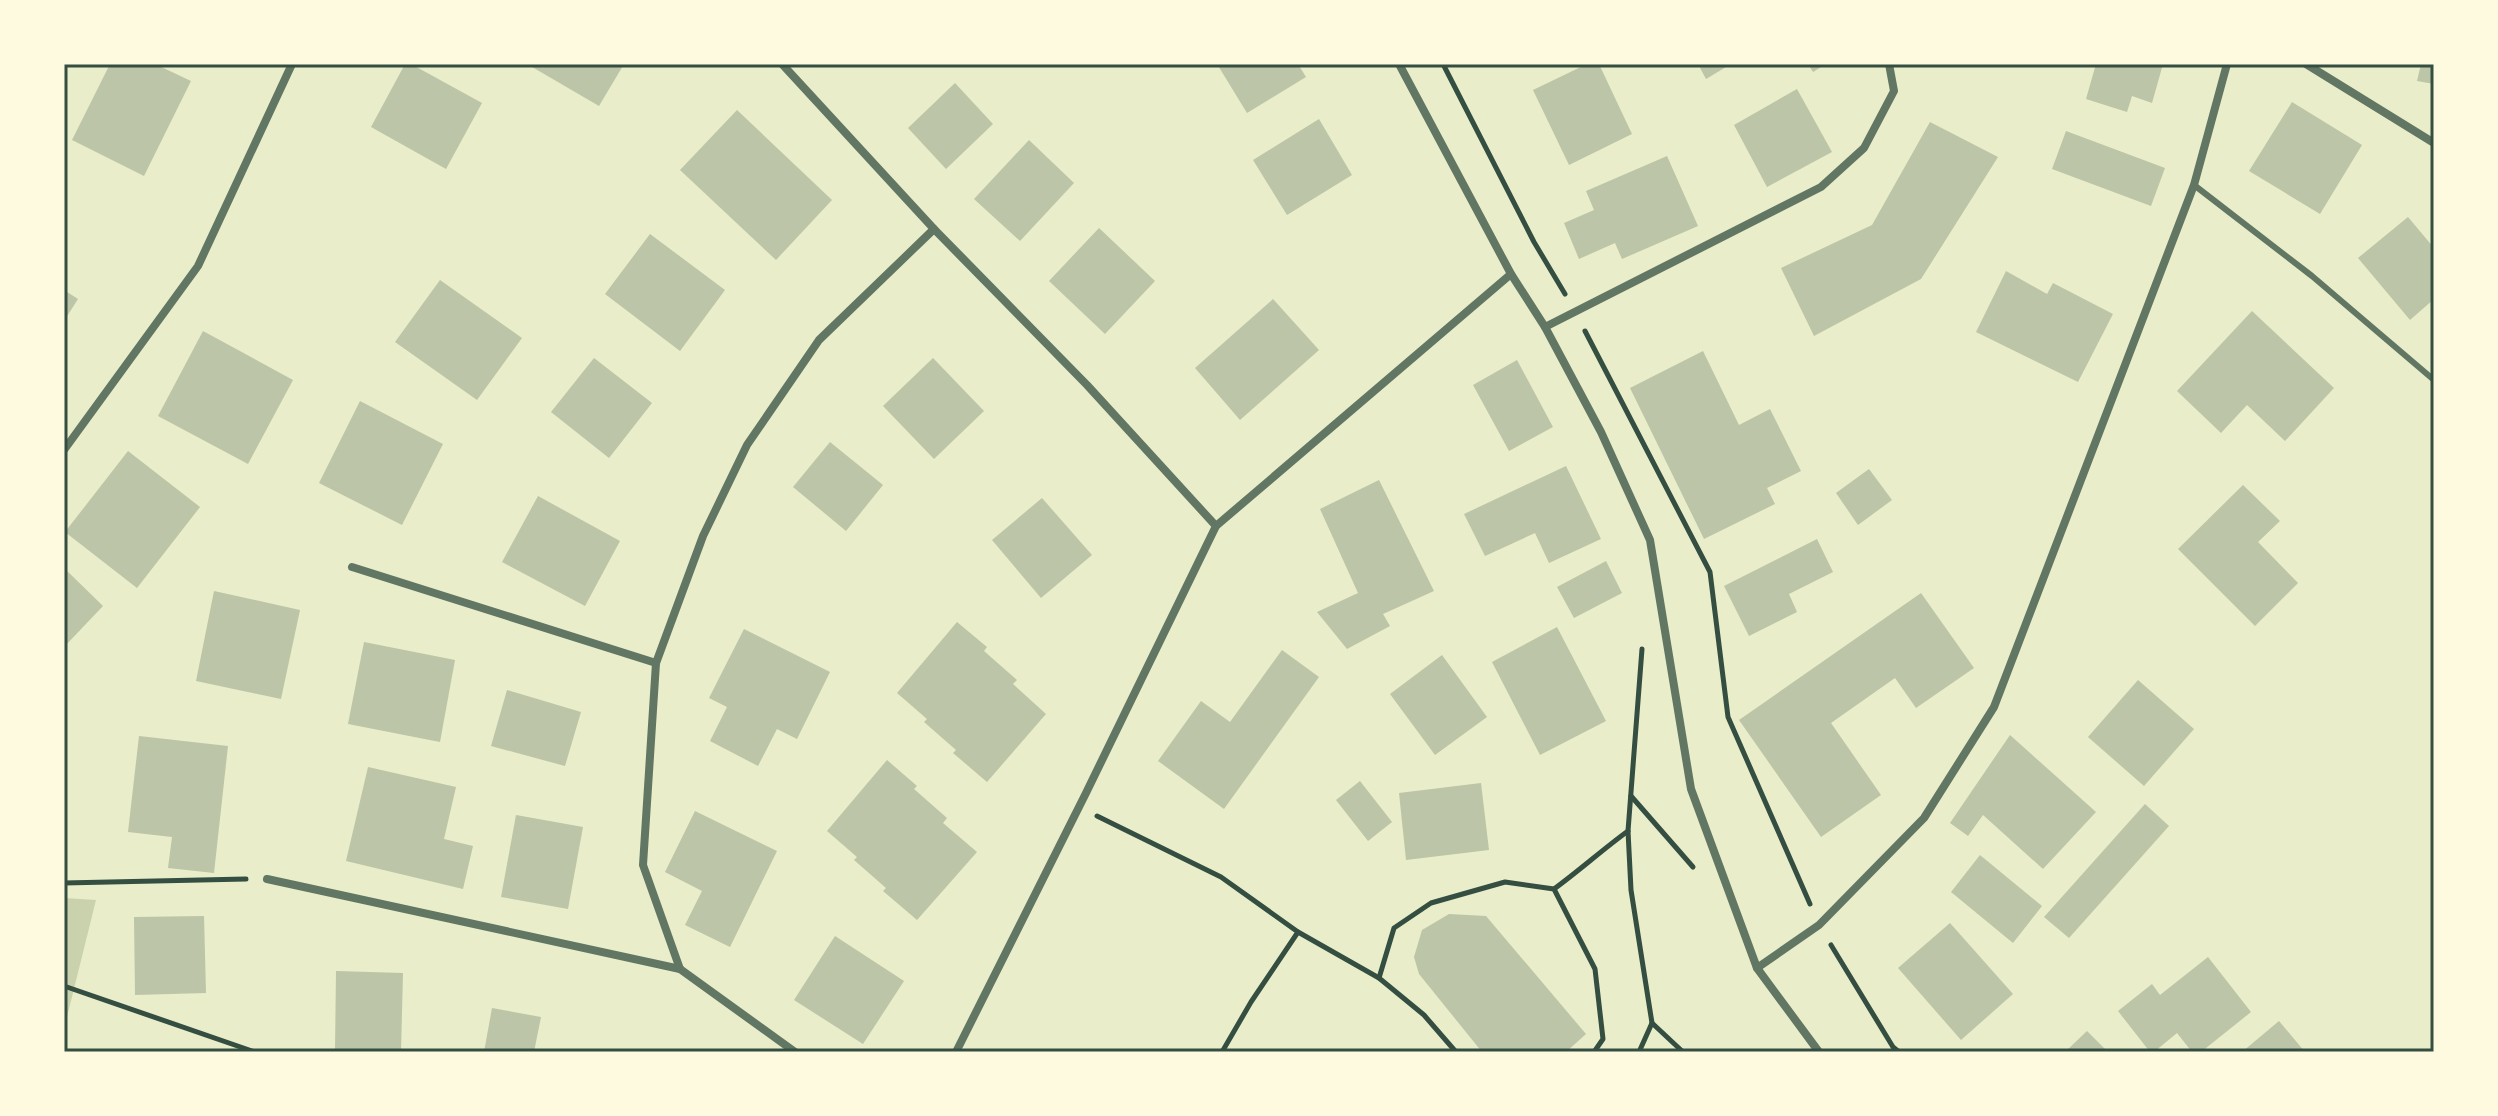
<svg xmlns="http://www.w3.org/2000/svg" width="2498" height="1116" font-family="'Alegreya Sans',sans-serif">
<rect width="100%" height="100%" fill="#e9edc9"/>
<path fill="#cad2ad" d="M64 898 96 900 64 1029Z"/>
<g fill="#bcc5a7">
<path d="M110 64H155L191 81 144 176 72 140Z"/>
<path d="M405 64H411L482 103 446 169 371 127Z"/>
<path d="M527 64H624L599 106Z"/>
<path d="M1217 64H1298L1306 77 1247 113Z"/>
<path d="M1587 64H1599L1632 134 1569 165 1533 90Z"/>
<path d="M1698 64H1731L1706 79Z"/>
<path d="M1808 64H1826L1813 72Z"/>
<path d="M2096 64H2163L2152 103 2132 96 2127 112 2086 99Z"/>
<path d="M2421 64H2434V84L2417 81Z"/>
<path d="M955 83 993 124 946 169 908 128Z"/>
<path d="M1797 89 1832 152 1767 187 1734 125Z"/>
<path d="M2292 102 2362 145 2320 214 2249 171Z"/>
<path d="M737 110 832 200 776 260 680 170Z"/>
<path d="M1319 119 1352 175 1287 215 1253 160Z"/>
<path d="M1930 122 1998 157 1921 279 1814 336 1781 268 1872 225Z"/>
<path d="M2066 131 2165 168 2151 206 2052 169Z"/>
<path d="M1029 140 1074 183 1020 241 974 199Z"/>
<path d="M1667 156 1698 226 1622 259 1615 243 1579 259 1564 223 1594 210 1586 191Z"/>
<path d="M2408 217 2434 248V299L2410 320 2358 258Z"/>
<path d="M1099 228 1155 281 1105 334 1049 281Z"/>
<path d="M650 234 725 290 680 351 605 294Z"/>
<path d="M2006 271 2047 294 2053 283 2113 314 2078 382 1976 332Z"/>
<path d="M440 280 522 338 477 400 395 342Z"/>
<path d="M64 290 78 299 64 321Z"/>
<path d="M1273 299 1319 350 1240 420 1195 368Z"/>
<path d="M2252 311 2334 388 2285 441 2247 405 2221 433 2177 391Z"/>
<path d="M203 331 293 380 248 464 158 416Z"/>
<path d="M1703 351 1739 425 1770 409 1801 471 1767 488 1775 504 1704 539 1630 388Z"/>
<path d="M594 358 652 403 609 458 551 412Z"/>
<path d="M933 358 984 411 934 459 883 406Z"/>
<path d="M1517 360 1553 427 1509 451 1473 385Z"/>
<path d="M360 401 443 444 402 525 319 483Z"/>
<path d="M830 442 883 485 846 531 793 487Z"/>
<path d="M128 451 200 507 137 588 65 532Z"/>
<path d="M1566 466 1601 539 1549 563 1535 533 1485 556 1464 514Z"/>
<path d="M1869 469 1892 500 1858 525 1836 493Z"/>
<path d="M1379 480 1434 591 1383 614 1390 626 1347 649 1317 612 1358 593 1320 509Z"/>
<path d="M2243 485 2280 521 2258 542 2298 583 2255 626 2178 549Z"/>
<path d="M538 496 620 541 585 606 502 562Z"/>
<path d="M1042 498 1092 555 1041 598 992 540Z"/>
<path d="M1817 539 1833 572 1789 594 1797 612 1749 636 1724 586Z"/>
<path d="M1606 561 1622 593 1574 618 1557 587Z"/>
<path d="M64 568 103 606 64 647Z"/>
<path d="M214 591 300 610 281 699 196 681Z"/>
<path d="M1921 593 1974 668 1916 708 1895 678 1831 723 1881 795 1821 837 1739 720Z"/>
<path d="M957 622 987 647 984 651 1017 680 1013 684 1046 714 987 782 953 753 956 750 924 722 927 719 897 693Z"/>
<path d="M1557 627 1606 721 1540 755 1492 662Z"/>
<path d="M744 629 830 672 797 739 777 729 758 766 710 741 727 707 709 698Z"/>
<path d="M364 642 455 660 440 742 348 724Z"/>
<path d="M1282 650 1319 677 1224 809 1158 761 1201 701 1230 722Z"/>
<path d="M1442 655 1487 717 1435 755 1390 694Z"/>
<path d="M2138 680 2194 729 2144 786 2088 737Z"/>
<path d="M507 690 581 712 565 766 491 746Z"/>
<path d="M2010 735 2096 812 2043 869 1983 815 1968 836 1950 823Z"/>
<path d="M139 736 228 746 214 873 168 868 172 837 128 832Z"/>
<path d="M887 760 917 786 914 789 947 818 943 823 977 852 917 920 883 891 886 888 854 860 857 857 827 831Z"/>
<path d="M368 767 456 787 444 839 473 846 463 889 346 861Z"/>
<path d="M1360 781 1392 822 1368 841 1336 800Z"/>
<path d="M1481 783 1489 850 1406 860 1399 793Z"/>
<path d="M2145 804 2169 826 2069 938 2044 917Z"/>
<path d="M695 811 777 851 730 947 685 925 702 891 665 872Z"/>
<path d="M516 815 583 827 568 909 501 897Z"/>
<path d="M1980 855 2042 906 2013 943 1951 892Z"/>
<path d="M1449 914 1486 916 1586 1034 1566 1052H1482L1419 974 1414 957 1422 930Z"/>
<path d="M204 916 206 993 135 995 134 917Z"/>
<path d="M1950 923 2013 994 1961 1040 1898 968Z"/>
<path d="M835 936 904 981 863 1044 794 1000Z"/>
<path d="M2208 957 2251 1012 2201 1052H2192L2177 1033 2154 1052H2150L2118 1011 2152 984 2160 995Z"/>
<path d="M336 971 403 973 401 1052H335Z"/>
<path d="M492 1008 541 1017 534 1052H484Z"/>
<path d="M2279 1021 2305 1052H2242Z"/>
<path d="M2087 1031 2108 1052H2065Z"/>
</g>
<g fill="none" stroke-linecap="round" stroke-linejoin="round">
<g stroke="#344e41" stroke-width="5">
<path d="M1443 64 1534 242 1565 294"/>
<path d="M1585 331 1710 572 1728 717 1810 904"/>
<path d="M1642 649 1628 831 1631 890 1652 1023 1683 1052"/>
<path d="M1631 796 1693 867"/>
<path d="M1097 816 1221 877 1298 932 1251 1002 1222 1052"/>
<path d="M64 883 246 879"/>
<path d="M1554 889C1580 870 1602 850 1628 831"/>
<path d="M1298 932 1379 978 1424 1015 1456 1052"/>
<path d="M1831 945 1893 1047 1899 1052"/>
<path d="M1379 978 1394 928 1431 903 1505 882 1554 889 1595 969 1603 1039 1594 1052"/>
<path d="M64 986 255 1052"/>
<path d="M1639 1052 1652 1023"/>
</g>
<path stroke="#617663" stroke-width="6" d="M2194 185 2312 276 2434 380"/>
<g stroke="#617663" stroke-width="8">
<path d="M782 64 934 229 1087 385 1216 526"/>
<path d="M1399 64 1511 274 1545 327 1601 432 1650 540 1691 789 1757 968 1819 1052"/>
<path d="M2306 64 2434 143"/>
<path d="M1545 327 1821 187 1864 148 1894 91 1889 64"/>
<path d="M64 450 198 266 292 64"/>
<path d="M352 567 656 663"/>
<path d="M267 879 680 969"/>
<path d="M1757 968 1819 925 1924 818 1994 707 2194 185 2227 64"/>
<path d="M795 1052 680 969 643 865 656 663 703 536 747 445 819 340 934 229"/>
<path d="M956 1052 1086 793 1216 526 1511 274"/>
</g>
</g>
<rect width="2498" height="1116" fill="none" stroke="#fefae0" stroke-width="132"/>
<rect x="66" y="66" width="2366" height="984" fill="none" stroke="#344e41" stroke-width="3"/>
</svg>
